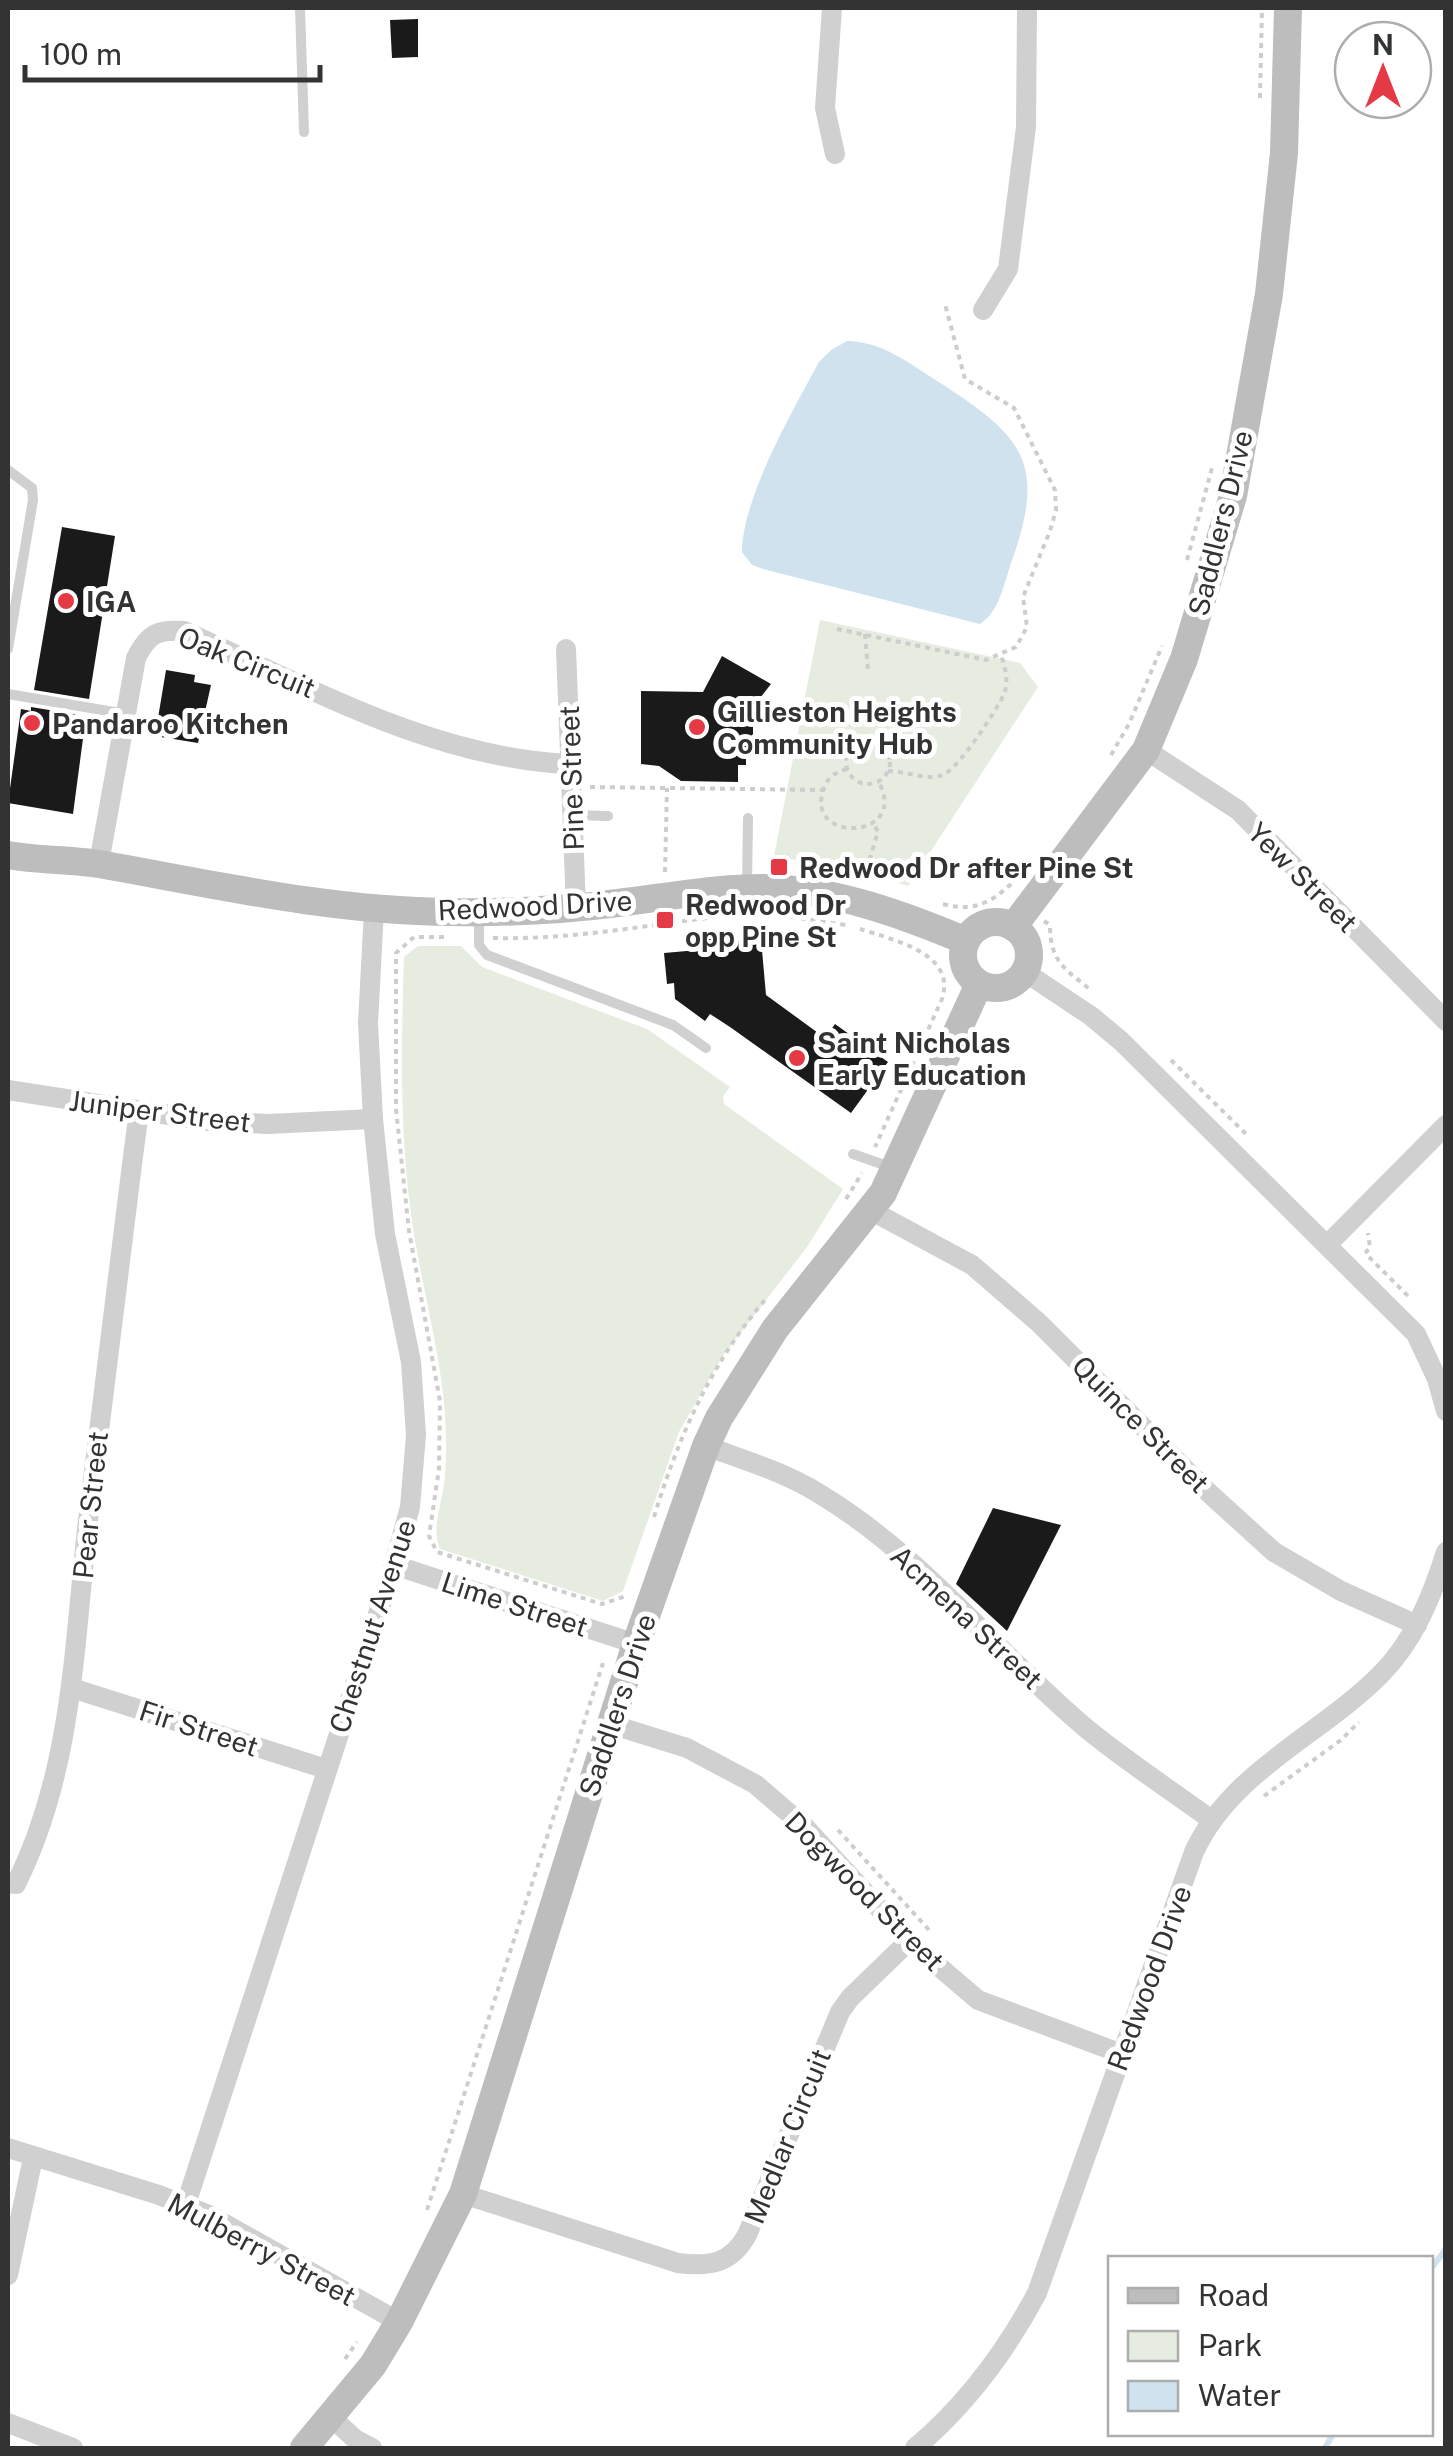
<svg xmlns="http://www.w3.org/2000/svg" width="1453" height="2456" font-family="'Public Sans',sans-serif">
<rect width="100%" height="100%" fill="#fff"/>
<g fill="#e6ecdf">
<path d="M820 620 1020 663 1038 687 908 886 853 870 774 856Z"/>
<path d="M418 946H461L482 967 647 1029 730 1087 723 1096 724 1104 843 1189 807 1247 722 1357 679 1432 623 1591 603 1601 440 1549C430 1527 444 1499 445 1475 447 1455 446 1433 445 1413 440 1354 425 1298 415 1240 399 1146 401 1051 404 957Z"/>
</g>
<path fill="#cfe2ee" d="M847 341C881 342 903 359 931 377 1018 433 1050 457 1011 563 1004 584 999 612 980 624L763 569 752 565 742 552C742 499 793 410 819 362L831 350Z"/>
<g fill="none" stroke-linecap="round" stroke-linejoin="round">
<g stroke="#cfe2ee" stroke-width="6">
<path d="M1430 2270 1446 2249"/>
<path d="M1325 2448 1333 2434"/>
</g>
</g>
<g fill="#1a1a1a">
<path d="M418 19V57L392 58 390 20Z"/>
<path d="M62 527 115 536 89 699 34 690Z"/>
<path d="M722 656 771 684 753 707V738L746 737V765H738V782L681 781 659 766 641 764V691L703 692Z"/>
<path d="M166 670 195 675 194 682 211 685 198 743 155 736Z"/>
<path d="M31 707 86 716 73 814 8 803 21 709 31 711Z"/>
<path d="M717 934V942L761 939 766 995 825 1038 835 1024 888 1062 851 1113 730 1027 710 1014 705 1021 675 999 674 983 667 984 664 953 698 950 697 936Z"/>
<path d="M993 1508 1061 1525 1007 1631 956 1584Z"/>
</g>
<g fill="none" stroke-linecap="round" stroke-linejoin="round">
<g stroke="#cdcdcd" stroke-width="4" stroke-dasharray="5 5" stroke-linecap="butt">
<path d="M1260 98 1262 8"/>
<path d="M1187 560 1212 468"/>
<path d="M837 629 986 660 1016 647 1027 627 1023 597 1050 531 1056 510 1055 490 1014 408 965 379 945 304"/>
<path d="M865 634 868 670"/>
<path d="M878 716 890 719 897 729 895 741 887 750"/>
<circle cx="868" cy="762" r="22"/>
<path d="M1111 755 1129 724 1162 646"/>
<path d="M847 769C836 772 828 777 824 788 802 845 912 840 878 781"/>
<path d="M888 771C906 771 926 781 943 775 958 769 997 710 1004 694 1009 681 1005 667 1001 655"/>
<path d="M590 787 823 790"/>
<path d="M809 866 844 873"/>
<path d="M665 872 667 788"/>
<path d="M864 879 878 831 872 823"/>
<path d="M943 904C978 914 998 898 1021 874"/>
<path d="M771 914 846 925"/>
<path d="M1044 921 1050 925C1050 962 1065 969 1092 991"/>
<path d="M860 929C893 940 957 953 942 999L875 1147"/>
<path d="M444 937H414L396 953V1109L409 1231 440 1401 439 1469 429 1536 437 1552 602 1604 626 1596"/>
<path d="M493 938C574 940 652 924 732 915"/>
<path d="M1171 1060 1246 1134"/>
<path d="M846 1199 862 1173"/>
<path d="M1365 1253 1370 1248 1368 1233"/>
<path d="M1369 1257 1408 1296"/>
<path d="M654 1517C678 1438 711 1363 765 1300"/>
<path d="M1264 1796 1341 1740 1359 1722"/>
<path d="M838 1830 929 1930"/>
<path d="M427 2210 603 1663"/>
<path d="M345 2359 357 2342"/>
</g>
<g stroke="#d0d0d0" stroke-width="10">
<path d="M300 8 304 132"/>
<path d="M8 470 32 488 33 500 8 649"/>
<path d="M8 694 126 714"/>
<path d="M573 815 608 816"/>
<path d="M747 887 748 818"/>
<path d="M479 913V945L487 955 673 1025 706 1048"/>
<path d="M853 1154 893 1168"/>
</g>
<g stroke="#d0d0d0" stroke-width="20">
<path d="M832 8 825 108 835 154"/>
<path d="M983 310 1008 269 1026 127 1027 8"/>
<path d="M566 649 576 907"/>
<path d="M1146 750 1238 810 1446 1021"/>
<path d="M99 863 136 658C148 634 157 629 184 631 307 686 432 758 569 764"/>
<path d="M1025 972 1091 1016 1121 1041 1416 1334 1437 1379 1446 1411"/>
<path d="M8 1090 208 1121 268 1124 373 1119"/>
<path d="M872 1211 972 1265 1039 1323 1209 1493 1274 1552 1341 1591 1417 1625"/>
<path d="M1327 1245 1446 1125"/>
<path d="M706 1446C744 1460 784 1472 818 1493 921 1554 996 1653 1087 1729 1126 1761 1169 1789 1210 1819"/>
<path d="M394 1565 636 1644"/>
<path d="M72 1688 326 1769"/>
<path d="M610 1724 687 1748 755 1784 804 1826 909 1941 978 2000 1122 2054"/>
<path d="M8 1883 16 1884C73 1770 74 1644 88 1520 104 1383 121 1247 139 1111"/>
<path d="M8 2148 159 2195 209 2215 399 2322"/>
<path d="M463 2194 678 2263C709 2267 731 2264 747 2235L840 2012 850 1998 909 1941"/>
<path d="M186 2204 394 1565 410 1507 416 1435 411 1362 385 1234 373 1119 368 1023 374 910"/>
<path d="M8 2275 33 2158"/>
<path d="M331 2417 355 2439 372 2448"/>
<path d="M8 2423 73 2448"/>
<path d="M915 2448C967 2404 1005 2353 1037 2293L1194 1852C1231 1771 1321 1735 1381 1674 1414 1641 1432 1596 1446 1552"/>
</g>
<g stroke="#bdbdbd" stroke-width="28">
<path d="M8 855C40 861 73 859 105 865 221 886 333 911 451 912 507 913 563 910 618 903 668 897 719 887 769 888 836 890 904 915 966 941"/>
<circle cx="996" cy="955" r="33"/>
<path d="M1013 927 1146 750 1184 659 1233 496 1269 294 1284 153 1288 8"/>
<path d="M304 2448 373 2365 399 2322 463 2194 636 1644 706 1446 719 1418 775 1329 883 1193 979 984"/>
</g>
</g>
<g fill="#e63946" stroke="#fff" stroke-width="4">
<circle cx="66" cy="601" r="10"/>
<circle cx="32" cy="723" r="10"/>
<circle cx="697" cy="727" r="10"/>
<rect x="769" y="857" width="20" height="20" rx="5"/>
<rect x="655" y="910" width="20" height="20" rx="5"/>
<circle cx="797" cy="1058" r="10"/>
</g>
<g text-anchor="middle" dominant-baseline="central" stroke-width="10" stroke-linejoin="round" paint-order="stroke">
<g font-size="28" fill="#333" stroke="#fff">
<text transform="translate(1220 523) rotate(-76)">Saddlers Drive</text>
<text transform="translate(247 662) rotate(22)">Oak Circuit</text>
<text transform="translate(571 778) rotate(-92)">Pine Street</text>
<text transform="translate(1303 877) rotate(45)">Yew Street</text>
<text transform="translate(535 905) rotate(-3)">Redwood Drive</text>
<text transform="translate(160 1111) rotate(7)">Juniper Street</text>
<text transform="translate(1141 1424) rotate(45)">Quince Street</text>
<text transform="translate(90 1505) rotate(-84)">Pear Street</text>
<text transform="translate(515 1604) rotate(18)">Lime Street</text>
<text transform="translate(967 1617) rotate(43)">Acmena Street</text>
<text transform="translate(372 1626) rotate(-72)">Chestnut Avenue</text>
<text transform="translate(617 1705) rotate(-72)">Saddlers Drive</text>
<text transform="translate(199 1728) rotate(18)">Fir Street</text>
<text transform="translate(865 1891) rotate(45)">Dogwood Street</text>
<text transform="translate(1149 1978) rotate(-70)">Redwood Drive</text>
<text transform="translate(787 2136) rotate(-68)">Medlar Circuit</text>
<text transform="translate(262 2249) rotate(28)">Mulberry Street</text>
</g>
<g font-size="28" font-weight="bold" fill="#333" stroke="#fff" text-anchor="start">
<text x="86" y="601">IGA</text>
<text x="717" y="711">Gillieston Heights<tspan x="717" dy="32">Community Hub</tspan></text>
<text x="52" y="723">Pandaroo Kitchen</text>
<text x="799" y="867">Redwood Dr after Pine St</text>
<text x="685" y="904">Redwood Dr<tspan x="685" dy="32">opp Pine St</tspan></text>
<text x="817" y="1042">Saint Nicholas<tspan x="817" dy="32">Early Education</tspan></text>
</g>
</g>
<rect width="1453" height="2456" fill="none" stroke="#333333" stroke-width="20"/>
<rect x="1108" y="2256" width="325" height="180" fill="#ffffff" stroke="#adadad" stroke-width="2.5"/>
<rect x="1128" y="2288" width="50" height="15" fill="#bdbdbd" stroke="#adadad" stroke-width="2.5"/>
<text x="1198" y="2306" font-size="30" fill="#333333">Road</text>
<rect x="1128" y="2331" width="50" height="30" fill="#e6ecdf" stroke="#adadad" stroke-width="2.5"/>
<text x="1198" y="2356" font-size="30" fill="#333333">Park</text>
<rect x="1128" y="2381" width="50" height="30" fill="#cfe2ee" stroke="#adadad" stroke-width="2.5"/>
<text x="1198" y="2406" font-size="30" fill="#333333">Water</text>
<g transform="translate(1383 70)"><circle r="48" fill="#ffffff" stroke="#adadad" stroke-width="2.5"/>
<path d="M0-8L18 38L0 25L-18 38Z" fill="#e63946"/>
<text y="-15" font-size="28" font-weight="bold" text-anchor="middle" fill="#333333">N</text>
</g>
<path d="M25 65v15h295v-15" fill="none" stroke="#333333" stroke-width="5"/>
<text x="40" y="65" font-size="30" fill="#333333" stroke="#ffffff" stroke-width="8" paint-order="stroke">100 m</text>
</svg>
